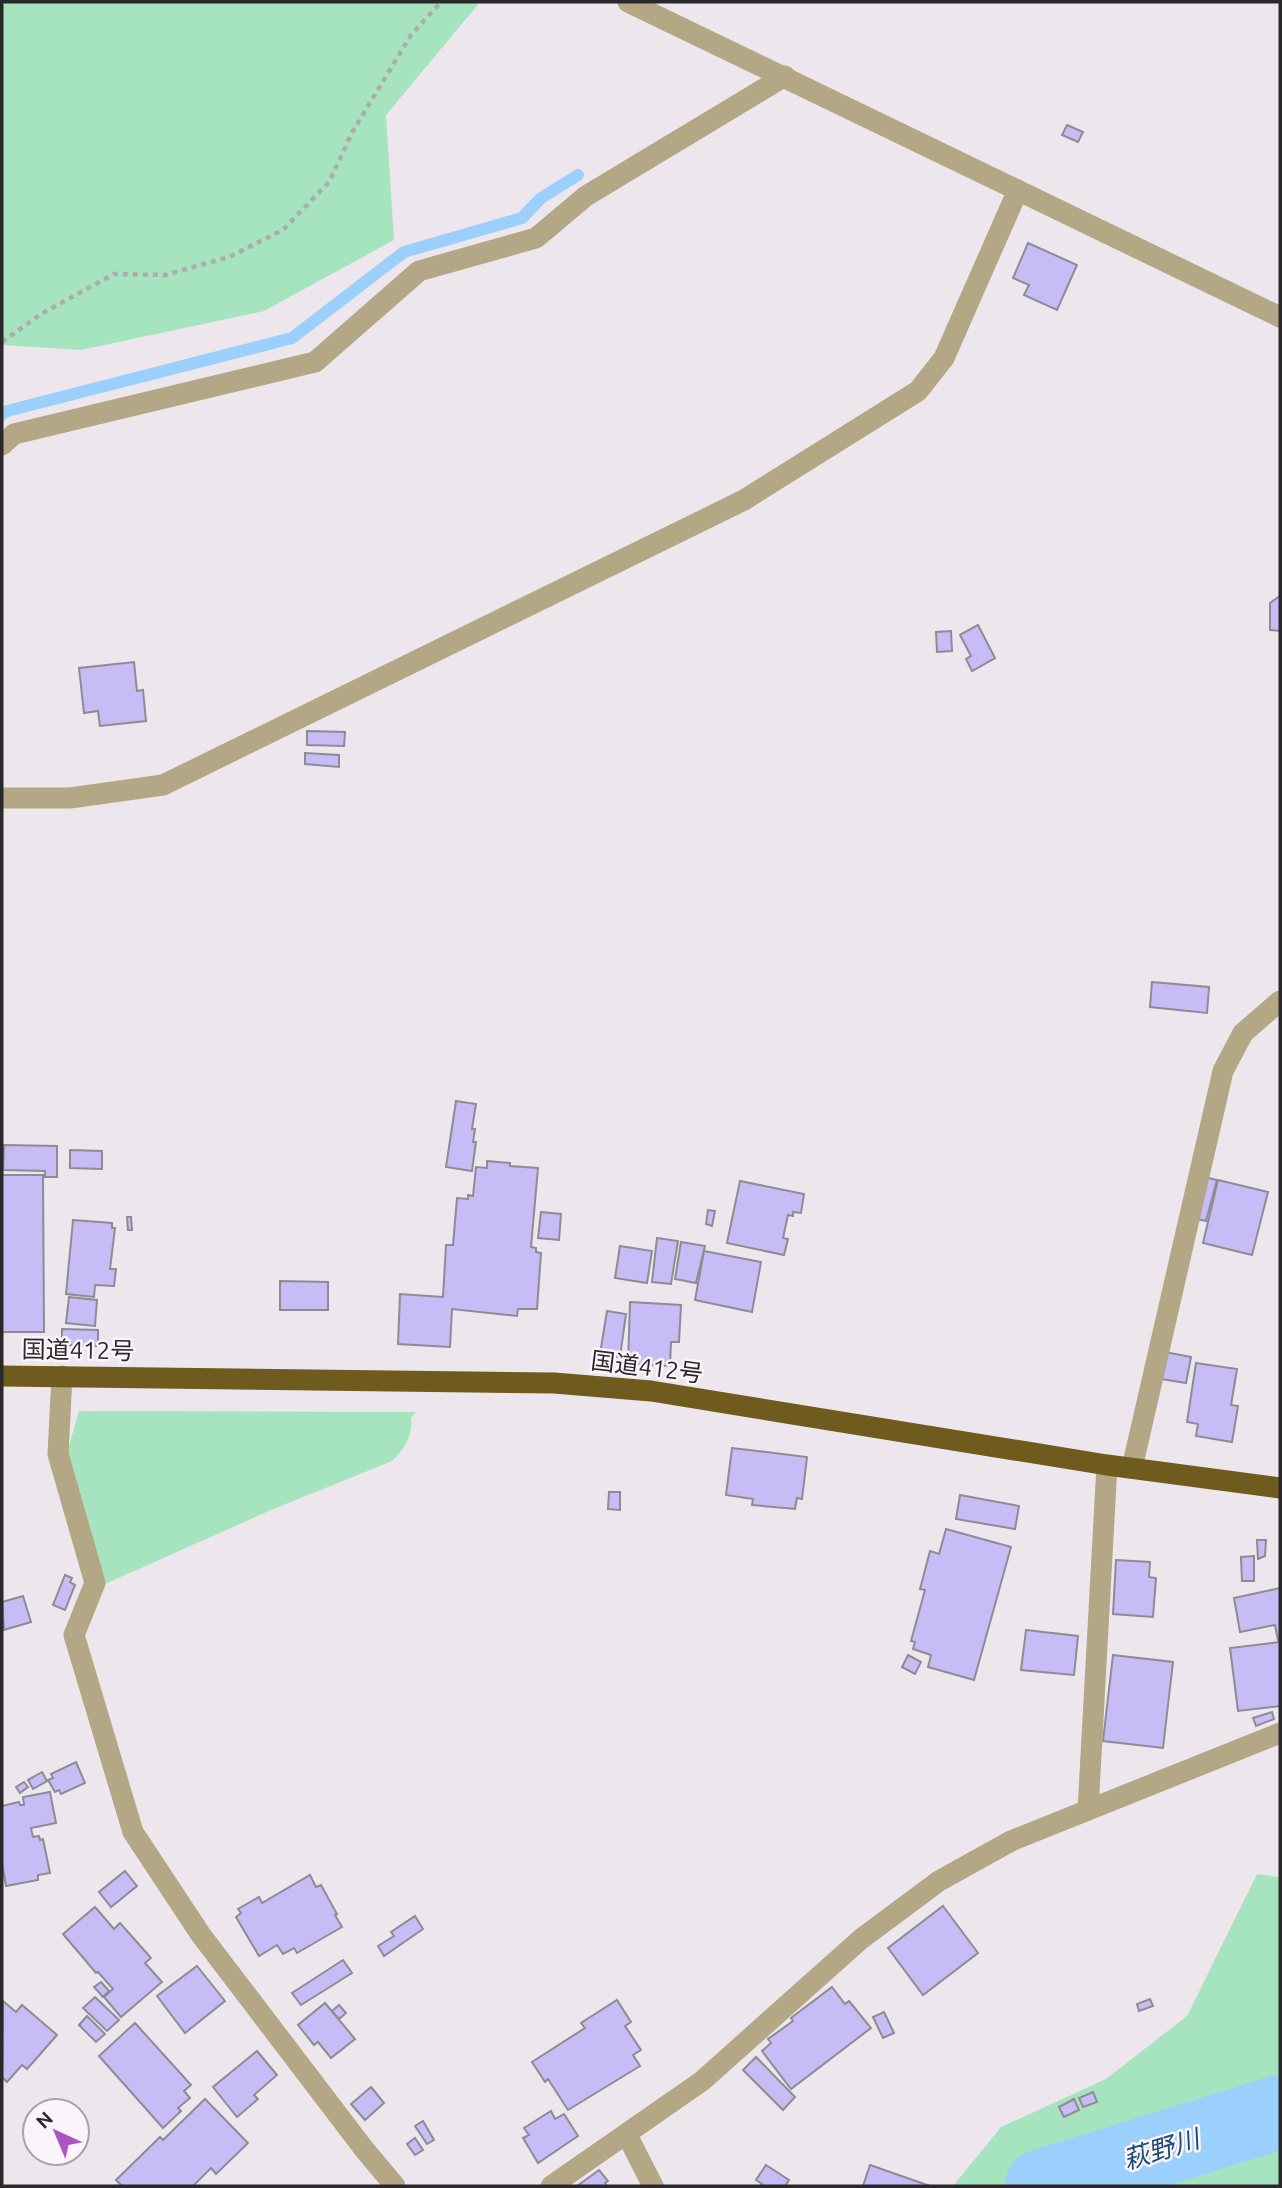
<svg xmlns="http://www.w3.org/2000/svg" width="1282" height="2188" font-family="Ubuntu,'Noto Sans JP',sans-serif">
<rect width="100%" height="100%" fill="#ede7ed"/>
<g fill="#a6e4bf">
<path d="M2 2H480L386 115 394 240 264 311 81 350 2 345Z"/>
<path d="M79 1411 416 1412 411 1418C413 1436 404 1450 392 1461L271 1510 105 1584 67 1453Z"/>
<path d="M1257 1874 1280 1877V2186H953L1001 2127 1106 2079 1187 2016Z"/>
</g>
<g fill="none" stroke-linecap="round" stroke-linejoin="round">
<path stroke="#9bcffc" stroke-width="12" d="M2 414 7 411 292 338 404 252 522 218 541 198 578 175"/>
<path stroke="#9bcffc" stroke-width="74" d="M1042 2186 1280 2112"/>
</g>
<g fill="#c8bcf7" stroke="#8d8c93" stroke-width="2">
<path d="M1067 125 1083 132 1078 142 1062 135Z"/>
<path d="M1028 243 1077 265 1057 310 1024 295 1029 285 1013 278Z"/>
<path d="M1280 596V631L1270 630V603Z"/>
<path d="M978 625 995 658 972 671 966 659 971 656 960 635Z"/>
<path d="M951 631 952 651 937 652 936 632Z"/>
<path d="M134 662 137 691 143 690 146 721 100 726 98 711 84 713 79 668Z"/>
<path d="M307 731 345 732 344 746 307 745Z"/>
<path d="M305 753 339 755V767L305 764Z"/>
<path d="M1152 982 1209 987 1207 1013 1150 1007Z"/>
<path d="M456 1101 476 1104 472 1129H475L473 1142H476L472 1171 446 1167Z"/>
<path d="M4 1145 57 1146V1177H45V1171L3 1170Z"/>
<path d="M70 1150 102 1151V1169L70 1168Z"/>
<path d="M487 1161 510 1163V1166L538 1168 531 1247 536 1248V1252L541 1253 537 1309H518L517 1316 452 1309 450 1347 398 1344 400 1294 443 1297 446 1245H453L457 1198 468 1199V1195L473 1196 476 1167 487 1168Z"/>
<path d="M2 1175H43L44 1332H2Z"/>
<path d="M1200 1176 1217 1180 1206 1221 1189 1217Z"/>
<path d="M1218 1180 1268 1192 1252 1255 1203 1243Z"/>
<path d="M740 1181 804 1194 801 1213 793 1212V1216L788 1215 783 1238 788 1239 784 1255 727 1243Z"/>
<path d="M708 1210 715 1211 712 1226 706 1224Z"/>
<path d="M541 1212 561 1214 559 1240 538 1238Z"/>
<path d="M127 1217H131L132 1230H128Z"/>
<path d="M73 1220 112 1223V1228H115L110 1269H116L114 1286 95 1285 94 1297 66 1294Z"/>
<path d="M657 1238 678 1241 671 1284 652 1282Z"/>
<path d="M681 1242 705 1246 696 1283 675 1279Z"/>
<path d="M620 1246 652 1251 647 1283 615 1278Z"/>
<path d="M704 1251 761 1262 752 1312 695 1300Z"/>
<path d="M280 1281 328 1282V1310H280Z"/>
<path d="M69 1297 97 1300 95 1326 66 1323Z"/>
<path d="M630 1302 681 1305 679 1342H671L670 1366 628 1364Z"/>
<path d="M607 1311 626 1314 620 1357 600 1354Z"/>
<path d="M62 1329 98 1330V1346L62 1345Z"/>
<path d="M1165 1352 1191 1357 1186 1383 1161 1379Z"/>
<path d="M1196 1363 1237 1369 1231 1405 1238 1406 1232 1442 1196 1436 1198 1424 1187 1422Z"/>
<path d="M732 1448 807 1457 802 1499 797 1498 795 1509 752 1505 753 1499 726 1495Z"/>
<path d="M609 1492H620V1510L608 1509Z"/>
<path d="M960 1495 1019 1506 1015 1529 956 1519Z"/>
<path d="M946 1529 1011 1547 974 1680 928 1667 931 1655 913 1649 915 1642 911 1641 925 1590 920 1589 930 1551 939 1554Z"/>
<path d="M1257 1540H1266L1265 1556 1258 1559Z"/>
<path d="M1254 1556V1581H1242L1241 1557Z"/>
<path d="M1116 1560 1150 1562 1149 1577 1156 1578 1153 1617 1113 1614Z"/>
<path d="M65 1575 72 1578 70 1582 75 1585 65 1610 53 1605Z"/>
<path d="M1280 1588V1640H1278L1275 1625 1240 1632 1234 1598Z"/>
<path d="M23 1596 31 1622 4 1630 2 1602Z"/>
<path d="M1026 1630 1078 1636 1074 1675 1021 1670Z"/>
<path d="M1280 1642V1706L1238 1711 1230 1648Z"/>
<path d="M908 1655 921 1662 915 1674 902 1667Z"/>
<path d="M1113 1655 1173 1662 1163 1748 1103 1741Z"/>
<path d="M1272 1712 1274 1719 1256 1726 1253 1718Z"/>
<path d="M76 1762 85 1783 61 1794 59 1790 55 1792 48 1780 53 1778 51 1774Z"/>
<path d="M42 1772 47 1781 33 1789 28 1780Z"/>
<path d="M24 1782 28 1787 20 1793 16 1787Z"/>
<path d="M50 1792 56 1823 31 1828 33 1837 39 1836 40 1840 43 1839 50 1873 38 1875V1880L6 1886 2 1864V1806L19 1802 20 1805H24L23 1797Z"/>
<path d="M125 1871 137 1886 111 1907 99 1892Z"/>
<path d="M310 1875 316 1887 321 1885 337 1914 335 1915 342 1927 297 1953 294 1948 283 1954 277 1945 259 1956 236 1917 241 1913 238 1909 259 1897 262 1903Z"/>
<path d="M943 1906 978 1953 923 1995 888 1948Z"/>
<path d="M95 1907 114 1929 120 1923 151 1958 145 1963 162 1982 121 2017 104 1997 113 1989 98 1972 96 1973 63 1934Z"/>
<path d="M415 1916 423 1929 384 1956 378 1946 394 1936 391 1932Z"/>
<path d="M343 1960 352 1973 301 2005 292 1993Z"/>
<path d="M197 1966 225 2001 185 2033 157 1996Z"/>
<path d="M101 1982 109 1991 103 1997 94 1987Z"/>
<path d="M832 1987 845 2004 849 2001 871 2028 791 2089 762 2051 771 2043 768 2039 793 2021 791 2018Z"/>
<path d="M95 1997 119 2020 107 2031 83 2008Z"/>
<path d="M1150 1999 1153 2006 1139 2011 1137 2004Z"/>
<path d="M617 2000 631 2022 625 2026 641 2050 633 2055 640 2066 568 2110 548 2079 545 2082 532 2062 585 2028 581 2023Z"/>
<path d="M3 2001 16 2012 22 2005 57 2035 27 2069 22 2065 7 2082 2 2077Z"/>
<path d="M325 2003 355 2039 331 2058 318 2042 314 2045 298 2025Z"/>
<path d="M339 2005 346 2013 339 2019 332 2011Z"/>
<path d="M884 2012 894 2033 883 2038 873 2017Z"/>
<path d="M87 2016 105 2034 96 2042 79 2025Z"/>
<path d="M135 2023 191 2085 184 2091 190 2098 178 2108 181 2111 163 2128 99 2056Z"/>
<path d="M257 2051 277 2075 254 2095 258 2099 237 2117 213 2087Z"/>
<path d="M756 2057 795 2097 783 2110 743 2070Z"/>
<path d="M371 2087 384 2103 365 2120 351 2104Z"/>
<path d="M1093 2092 1097 2102 1083 2107 1079 2098Z"/>
<path d="M205 2099 248 2143 216 2174 211 2168 193 2186H122L116 2180 160 2137 163 2140Z"/>
<path d="M1074 2099 1079 2110 1064 2117 1059 2107Z"/>
<path d="M551 2111 555 2119 564 2114 578 2136 538 2163 523 2138 529 2135 524 2128Z"/>
<path d="M423 2121 434 2140 427 2144 415 2126Z"/>
<path d="M415 2138 423 2150 415 2155 407 2144Z"/>
<path d="M766 2165 789 2180 785 2186H760L762 2184 756 2180Z"/>
<path d="M870 2165 930 2186H863Z"/>
<path d="M599 2170 608 2181 605 2183 607 2186H577Z"/>
</g>
<g fill="none" stroke-linecap="round" stroke-linejoin="round">
<path stroke="#aeaaae" stroke-width="4.5" stroke-dasharray="5 5" stroke-linecap="butt" d="M2 342 41 314 114 274 165 275 229 257 283 230 329 182 353 131 411 35 441 2"/>
<g stroke="#b3a786" stroke-width="21">
<path d="M628 2 1280 317"/>
<path d="M2 445 14 434 315 362 419 271 536 238 586 196 785 76"/>
<path d="M2 798H70L163 785 744 500 918 391 944 358 1018 190"/>
<path d="M62 1376 58 1454 95 1583 74 1635 133 1832 201 1935 364 2149 395 2186"/>
<path d="M1132 1468 1223 1071 1243 1033 1280 1001"/>
<path d="M1088 1810 1107 1465"/>
<path d="M627 2135 653 2186"/>
<path d="M551 2186 702 2081 861 1939 939 1881 1011 1841 1280 1733"/>
</g>
<path stroke="#6f5b1d" stroke-width="21" d="M2 1376 554 1383 651 1391 1107 1465 1280 1488"/>
</g>
<g text-anchor="middle" dominant-baseline="central" stroke-width="5" stroke-linejoin="round" paint-order="stroke">
<g font-size="24" fill="#2a282a" stroke="#fbf4fa">
<text transform="translate(78 1350) rotate(1)">国道412号</text>
<text transform="translate(647 1367) rotate(7)">国道412号</text>
</g>
<g font-size="26" font-style="italic" fill="#1d4d71" stroke="#fbf4fa">
<text transform="translate(1161 2149) rotate(-17)">萩野川</text>
</g>
</g>
<rect width="1282" height="2188" fill="none" stroke="#2a282a" stroke-width="7"/>
<g transform="translate(56 2132) rotate(316)"><circle r="33" fill="#fbf4fa" stroke="#a7a2a7" stroke-width="2"/>
<path d="M0-5L12 26L0 18L-12 26Z" fill="#ac54c0"/>
<text y="-10" font-size="19" font-weight="bold" text-anchor="middle" fill="#2a282a">N</text>
</g>
</svg>
